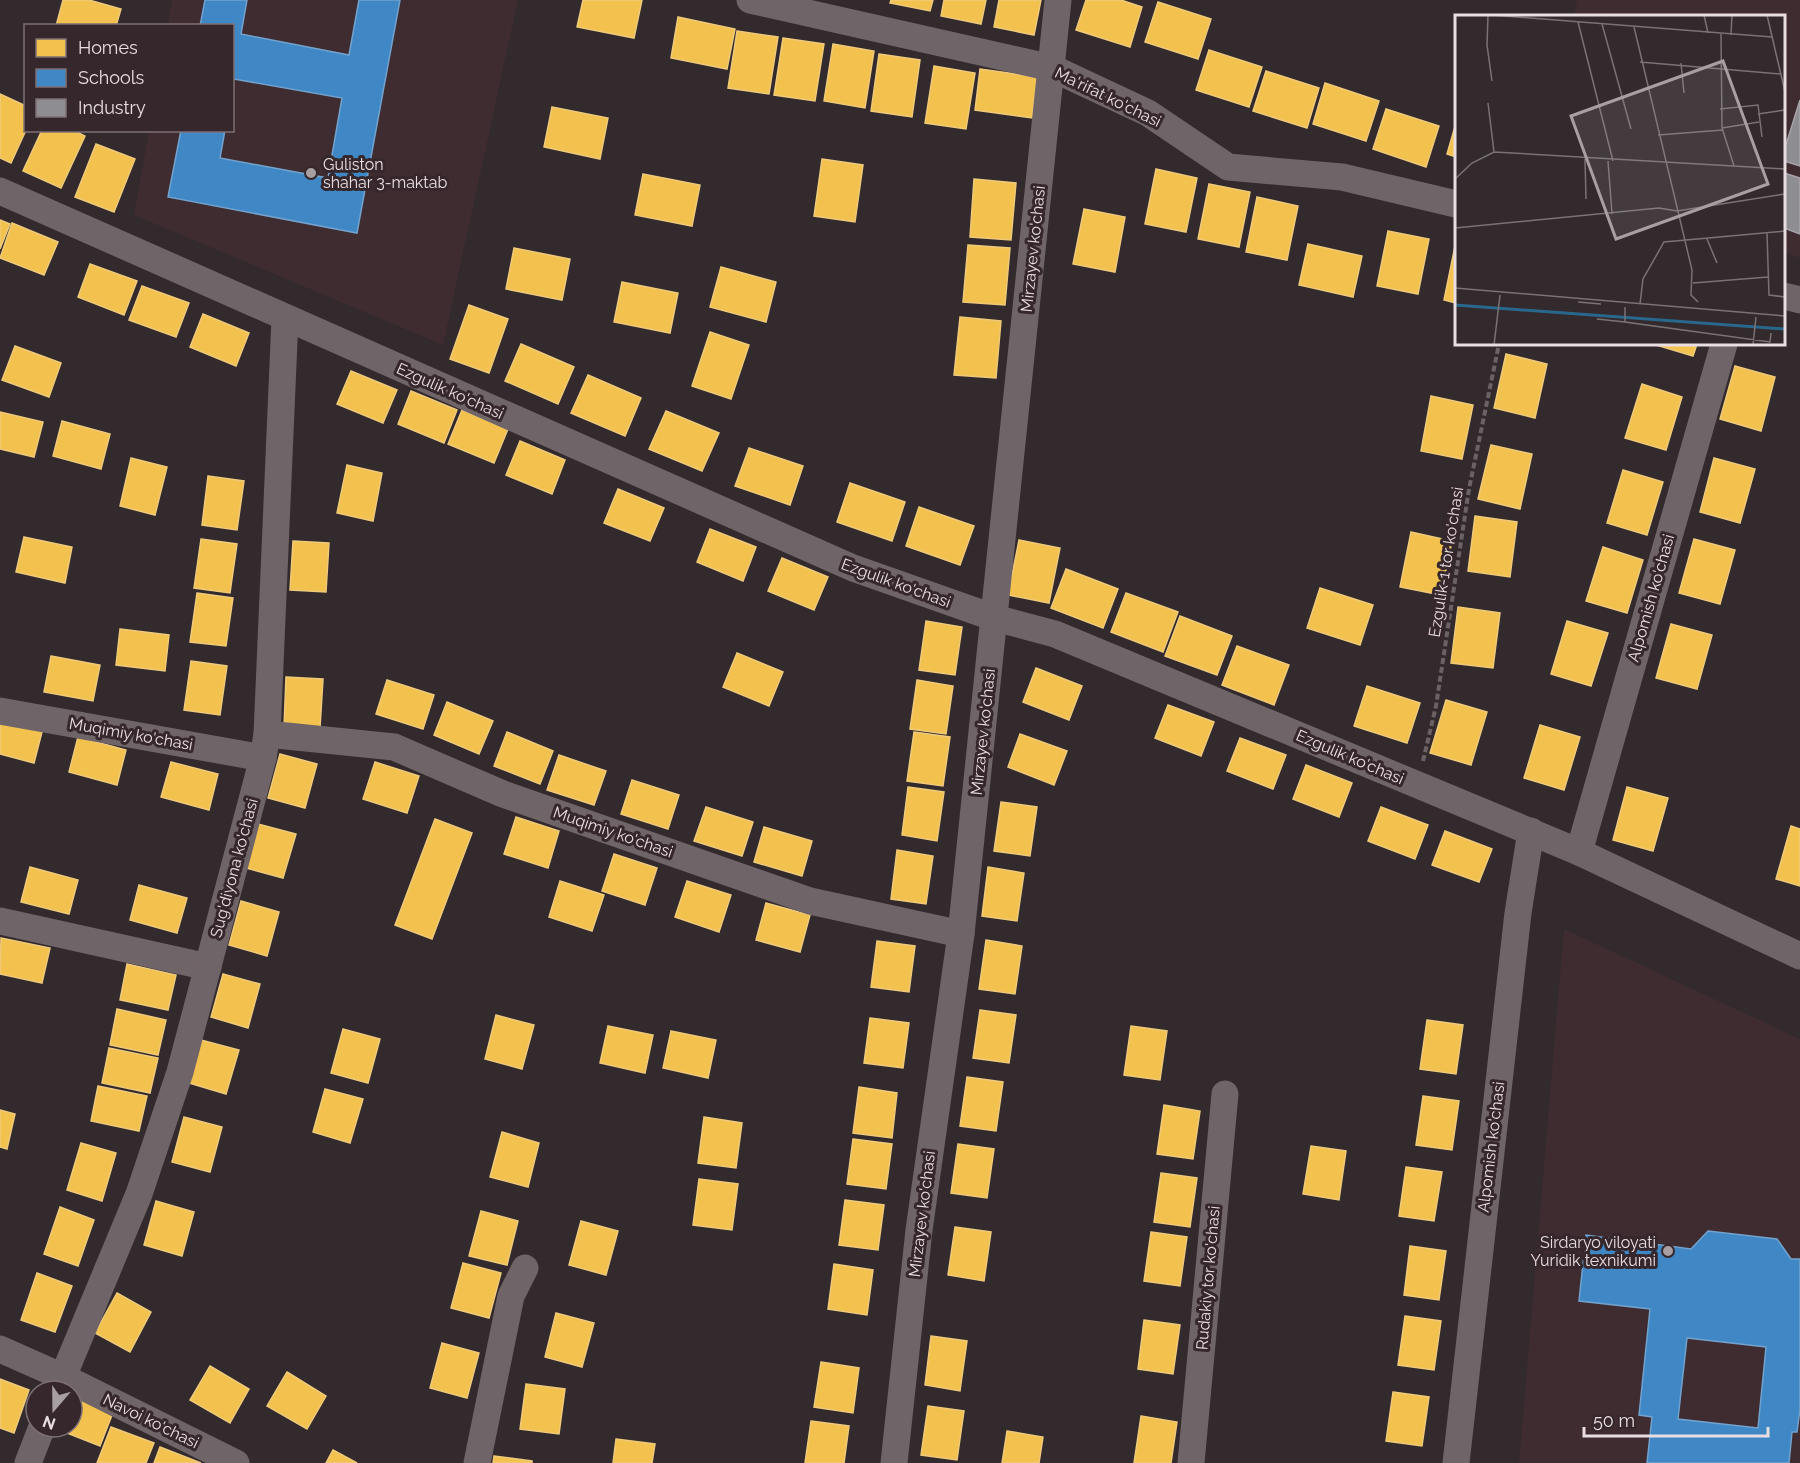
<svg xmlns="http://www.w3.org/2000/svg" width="1800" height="1463" font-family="Raleway,sans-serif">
<rect width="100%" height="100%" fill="#322a2c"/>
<g fill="#3f2c31">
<path d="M172 0H518L443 345 134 215 149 131 232 130V26L168 25Z"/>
<path d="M1577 0H1800V258L1784 252V16H1574Z"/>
<path d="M1564 929 1800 1039V1463H1519Z"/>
</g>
<g fill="#f2c14e" stroke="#efca7a" stroke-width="1.5">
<path d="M63 0H89L121 9 116 26H56Z"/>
<path d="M583 0H642L634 38 577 27Z"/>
<path d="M891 0H933L930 11 890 3Z"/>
<path d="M944 0H986L981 24 941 16Z"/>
<path d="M999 0H1041L1034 35 994 27Z"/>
<path d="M1086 0H1121L1142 7 1130 47 1076 30Z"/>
<path d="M1158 2 1211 19 1198 59 1145 42Z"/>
<path d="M678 17 735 29 727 69 671 58Z"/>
<path d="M737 31 778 37 769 94 728 88Z"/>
<path d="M783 38 824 44 815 101 774 95Z"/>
<path d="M833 44 874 51 865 108 824 101Z"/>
<path d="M1209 50 1262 67 1249 107 1196 90Z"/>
<path d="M879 54 920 60 912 117 871 111Z"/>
<path d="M934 66 975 73 966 129 925 123Z"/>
<path d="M980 69 1037 77 1032 118 975 110Z"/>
<path d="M1266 71 1319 88 1307 128 1253 111Z"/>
<path d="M1325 83 1379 101 1366 141 1313 124Z"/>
<path d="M0 94 26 106V130L11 163 0 158Z"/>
<path d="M552 107 608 118 600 159 544 147Z"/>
<path d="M1386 109 1439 126 1426 167 1373 149Z"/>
<path d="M1456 123V157L1447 154Z"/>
<path d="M42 130H73L85 136 61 188 23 171Z"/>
<path d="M96 144 135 159 114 212 75 197Z"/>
<path d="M822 159 863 165 855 222 814 216Z"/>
<path d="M1156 169 1197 178 1186 232 1145 224Z"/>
<path d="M643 174 700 185 692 226 635 215Z"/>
<path d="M974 179 1016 183 1011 240 970 237Z"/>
<path d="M1209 184 1250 192 1239 247 1198 239Z"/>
<path d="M1257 197 1298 206 1287 260 1246 252Z"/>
<path d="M1084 209 1125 217 1115 272 1073 264Z"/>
<path d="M0 220 10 224 0 249Z"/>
<path d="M12 223 58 242 44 275 0 258Z"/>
<path d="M1388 231 1429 239 1418 294 1377 286Z"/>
<path d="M1308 244 1362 256 1353 297 1299 285Z"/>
<path d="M968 245 1010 248 1005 305 963 302Z"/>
<path d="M1455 246H1456V303L1444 300Z"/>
<path d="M514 248 570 259 562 300 506 289Z"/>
<path d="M90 264 137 281 124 315 78 297Z"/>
<path d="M721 267 776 282 766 322 710 307Z"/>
<path d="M622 282 678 293 670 333 614 322Z"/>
<path d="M142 286 189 303 176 337 129 320Z"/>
<path d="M469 305 508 319 489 373 450 359Z"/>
<path d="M203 314 249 333 236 366 190 347Z"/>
<path d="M960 317 1001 321 996 378 954 375Z"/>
<path d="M710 332 749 345 731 399 692 386Z"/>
<path d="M521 344 574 367 558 404 505 381Z"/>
<path d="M1653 344H1697L1693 356Z"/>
<path d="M15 346 61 363 49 397 2 380Z"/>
<path d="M1506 354 1547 364 1535 418 1494 408Z"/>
<path d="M1735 366 1775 377 1761 431 1720 419Z"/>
<path d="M351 371 397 390 383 423 337 404Z"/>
<path d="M588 375 641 398 625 436 571 413Z"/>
<path d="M1642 384 1682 397 1666 450 1625 438Z"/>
<path d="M411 391 457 410 444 443 398 424Z"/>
<path d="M1431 396 1473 405 1462 459 1421 451Z"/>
<path d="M462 410 508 429 494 463 448 444Z"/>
<path d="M666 411 719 433 702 471 649 449Z"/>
<path d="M0 412 43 422 34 457 0 449Z"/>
<path d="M62 421 110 434 101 469 53 456Z"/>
<path d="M520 441 565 460 552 494 506 475Z"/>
<path d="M1491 445 1532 454 1520 509 1478 499Z"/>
<path d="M749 448 803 466 790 505 735 486Z"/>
<path d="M131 458 167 467 155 515 120 506Z"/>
<path d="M1714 458 1755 469 1740 523 1700 512Z"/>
<path d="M347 465 382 473 373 521 337 513Z"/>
<path d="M1623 470 1663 482 1647 535 1607 523Z"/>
<path d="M208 476 244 481 237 530 202 525Z"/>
<path d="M850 483 905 502 892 541 837 522Z"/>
<path d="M618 489 664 508 650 541 604 523Z"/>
<path d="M919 507 974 526 960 565 906 546Z"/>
<path d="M1475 516 1517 522 1510 577 1468 571Z"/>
<path d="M710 529 756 547 743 581 697 562Z"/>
<path d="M1411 532 1452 541 1441 595 1400 587Z"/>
<path d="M24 537 72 547 65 583 16 572Z"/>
<path d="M201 539 237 544 230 593 194 588Z"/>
<path d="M1694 539 1735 550 1720 604 1679 593Z"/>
<path d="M1019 540 1060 548 1049 603 1008 595Z"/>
<path d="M293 541 329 543 326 592 290 590Z"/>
<path d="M1603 547 1643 560 1627 613 1586 601Z"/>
<path d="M782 558 828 577 814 610 768 591Z"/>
<path d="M1066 569 1118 589 1103 628 1051 608Z"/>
<path d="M1320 588 1373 605 1360 645 1307 628Z"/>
<path d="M197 593 233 598 226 646 190 642Z"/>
<path d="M1126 593 1178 612 1163 652 1111 632Z"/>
<path d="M1458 607 1500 613 1493 668 1451 663Z"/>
<path d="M1180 616 1232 636 1217 675 1165 656Z"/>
<path d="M926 621 962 627 955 675 919 670Z"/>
<path d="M1567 621 1608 633 1591 686 1551 674Z"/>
<path d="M1671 624 1712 635 1697 689 1656 678Z"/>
<path d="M120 629 169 635 165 671 116 665Z"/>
<path d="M1237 646 1289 665 1274 705 1222 685Z"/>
<path d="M737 653 783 672 769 706 723 687Z"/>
<path d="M51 656 100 665 93 701 44 692Z"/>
<path d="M191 661 227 666 220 715 184 710Z"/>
<path d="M1036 668 1082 686 1069 720 1023 702Z"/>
<path d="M286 677 323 679 320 728 284 727Z"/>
<path d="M387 680 434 695 423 729 376 714Z"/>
<path d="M917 680 953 686 946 734 910 729Z"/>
<path d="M1367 686 1420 703 1407 743 1354 726Z"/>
<path d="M1446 700 1487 712 1471 765 1430 753Z"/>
<path d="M447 702 493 721 479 754 434 735Z"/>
<path d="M1168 705 1214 722 1201 756 1155 738Z"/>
<path d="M0 717 43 728 34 763 0 754Z"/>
<path d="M1540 725 1580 737 1564 790 1524 778Z"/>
<path d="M507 732 553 751 540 784 494 766Z"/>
<path d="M914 732 950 737 943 786 907 781Z"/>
<path d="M1020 734 1067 751 1054 785 1008 767Z"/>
<path d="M78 737 126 750 117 785 69 772Z"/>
<path d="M1240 738 1286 755 1273 789 1227 771Z"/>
<path d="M280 754 317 764 305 808 268 798Z"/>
<path d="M559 755 606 771 594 805 547 790Z"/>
<path d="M171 762 218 774 209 810 161 797Z"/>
<path d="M375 762 419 776 407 813 363 799Z"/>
<path d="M1306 765 1352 783 1339 817 1293 799Z"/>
<path d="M632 780 679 795 668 829 621 814Z"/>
<path d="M908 787 944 792 937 841 902 835Z"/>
<path d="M1627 787 1668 798 1653 851 1613 840Z"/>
<path d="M1001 802 1037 807 1030 856 994 851Z"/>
<path d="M706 807 753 822 742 856 694 841Z"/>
<path d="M1381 807 1428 825 1415 859 1368 841Z"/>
<path d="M516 817 559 831 548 868 504 854Z"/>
<path d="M435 819 472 833 432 939 395 925Z"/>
<path d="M258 824 296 834 283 878 246 868Z"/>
<path d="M1791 826 1800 829V886L1776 879Z"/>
<path d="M764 827 812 841 802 876 754 862Z"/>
<path d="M1445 831 1492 849 1479 882 1432 865Z"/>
<path d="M897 850 933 856 926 904 891 899Z"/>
<path d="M614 854 657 868 645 905 602 891Z"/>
<path d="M30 867 78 880 69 914 21 902Z"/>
<path d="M988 867 1024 873 1017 921 982 916Z"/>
<path d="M560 881 604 895 592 931 549 917Z"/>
<path d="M687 881 731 895 719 932 675 917Z"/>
<path d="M139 885 187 898 177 933 130 920Z"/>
<path d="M241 901 279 912 267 956 229 945Z"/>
<path d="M766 903 810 915 800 952 756 940Z"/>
<path d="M1 938 50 948 42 983 0 974Z"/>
<path d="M986 940 1022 946 1015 994 979 989Z"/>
<path d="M877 941 915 946 909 992 871 987Z"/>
<path d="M127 964 176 975 168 1010 120 1000Z"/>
<path d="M223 974 260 984 248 1028 211 1017Z"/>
<path d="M117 1009 166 1020 158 1055 110 1045Z"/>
<path d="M980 1010 1016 1015 1009 1063 973 1058Z"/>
<path d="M496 1015 534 1025 522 1069 485 1059Z"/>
<path d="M870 1018 909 1023 903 1068 864 1063Z"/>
<path d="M1427 1020 1463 1025 1456 1074 1420 1069Z"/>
<path d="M608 1026 653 1035 645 1073 600 1063Z"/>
<path d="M1131 1026 1167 1031 1160 1080 1124 1075Z"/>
<path d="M343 1029 380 1039 368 1083 331 1073Z"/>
<path d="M671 1031 716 1040 708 1078 663 1068Z"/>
<path d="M201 1040 239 1050 226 1094 189 1083Z"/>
<path d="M109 1048 158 1058 150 1093 102 1083Z"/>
<path d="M967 1077 1003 1082 996 1131 960 1126Z"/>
<path d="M98 1086 147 1096 139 1131 91 1121Z"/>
<path d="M859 1087 897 1093 892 1138 853 1133Z"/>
<path d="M325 1089 363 1099 350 1143 313 1132Z"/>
<path d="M1423 1096 1459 1101 1452 1150 1416 1145Z"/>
<path d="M1164 1105 1200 1111 1193 1159 1157 1154Z"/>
<path d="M0 1110 15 1114 7 1149 0 1147Z"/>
<path d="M184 1117 222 1127 210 1172 172 1162Z"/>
<path d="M704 1117 742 1123 736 1168 698 1163Z"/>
<path d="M502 1132 539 1143 528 1187 490 1177Z"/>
<path d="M853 1139 892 1144 886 1189 847 1184Z"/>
<path d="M81 1143 116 1153 102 1201 67 1190Z"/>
<path d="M958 1144 994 1149 987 1198 951 1193Z"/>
<path d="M1311 1146 1346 1151 1339 1200 1303 1194Z"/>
<path d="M1406 1167 1442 1172 1434 1221 1399 1216Z"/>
<path d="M1161 1173 1197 1178 1190 1227 1154 1222Z"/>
<path d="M699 1179 738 1184 732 1230 693 1225Z"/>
<path d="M845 1200 884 1205 878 1250 839 1245Z"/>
<path d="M156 1201 194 1212 182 1256 144 1245Z"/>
<path d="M60 1207 94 1220 78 1266 44 1254Z"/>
<path d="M481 1211 518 1221 507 1265 469 1256Z"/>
<path d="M581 1221 618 1231 606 1275 569 1265Z"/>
<path d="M955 1227 991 1232 984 1281 948 1275Z"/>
<path d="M1151 1232 1187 1237 1180 1286 1144 1281Z"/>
<path d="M1410 1246 1446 1251 1439 1300 1404 1295Z"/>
<path d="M463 1263 501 1273 489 1318 451 1308Z"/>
<path d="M834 1264 873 1270 867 1315 828 1309Z"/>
<path d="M37 1273 72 1286 55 1332 21 1320Z"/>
<path d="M117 1293 151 1312 130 1352 95 1333Z"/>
<path d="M556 1313 594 1323 582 1367 545 1357Z"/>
<path d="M1405 1316 1441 1321 1434 1370 1398 1365Z"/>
<path d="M1144 1320 1180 1325 1173 1374 1138 1369Z"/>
<path d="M931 1336 967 1341 960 1391 925 1385Z"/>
<path d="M442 1343 479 1353 467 1398 430 1388Z"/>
<path d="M821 1362 859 1368 853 1413 814 1407Z"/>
<path d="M210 1366 249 1389 230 1423 190 1400Z"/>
<path d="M287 1372 326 1396 307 1429 267 1406Z"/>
<path d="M0 1379 29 1390 14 1433 0 1428Z"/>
<path d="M526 1384 565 1389 559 1434 520 1429Z"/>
<path d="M1393 1392 1429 1397 1422 1446 1386 1441Z"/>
<path d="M72 1393 114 1410 100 1446 57 1429 72 1427Z"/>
<path d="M928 1406 964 1411 957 1460 921 1455Z"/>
<path d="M1141 1416 1177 1422 1171 1463H1134Z"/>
<path d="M811 1421 849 1426 844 1463H805Z"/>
<path d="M111 1427 154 1443 146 1463H97Z"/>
<path d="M1007 1431 1043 1437 1039 1463H1002Z"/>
<path d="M616 1439 655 1444 652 1463H613Z"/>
<path d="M160 1447 201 1463H154Z"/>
<path d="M333 1450 357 1463H326Z"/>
<path d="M494 1456 532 1461V1463H493Z"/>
</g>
<g fill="#3f88c5" stroke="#72a2cd" stroke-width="1.5" fill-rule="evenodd">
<path d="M205 0H247L241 34 349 55 359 0H400L357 233 168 197 181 130H225L220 158 328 178 342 98 234 79 232 88V26H200Z"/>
<path d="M1708 1231 1777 1239 1791 1259H1800V1409L1797 1432H1792L1789 1463H1647L1652 1417 1639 1415 1650 1309 1579 1301 1586 1235 1691 1249ZM1687 1338 1766 1347 1758 1428 1678 1419Z"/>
</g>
<g fill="#8d8d92" stroke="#a8a5aa" stroke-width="1.5">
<path d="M1800 100V166L1784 161V151Z"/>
<path d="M1784 173 1800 178V234L1784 228Z"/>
</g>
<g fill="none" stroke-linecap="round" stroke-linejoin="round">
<path stroke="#6c6265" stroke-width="4" stroke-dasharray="6 3" stroke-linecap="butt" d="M1423 761 1436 706 1469 489 1499 344"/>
<g stroke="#6f6468" stroke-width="27">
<path d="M750 0 1052 68 1148 113 1228 167 1342 177 1456 204"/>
<path d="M0 191 853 568 995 618 1055 634 1579 852 1800 956"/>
<path d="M1784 296 1800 300"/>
<path d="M0 711 263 758"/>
<path d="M267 734 394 747 503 794 810 901 961 934"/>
<path d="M1579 852 1724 344"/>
<path d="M0 921 208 967"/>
<path d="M0 1349 63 1377 236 1463"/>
<path d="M57 1391 139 1194 180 1072 263 758 267 734 285 318"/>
<path d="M28 1463 42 1427"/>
<path d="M477 1463 511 1296 525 1268"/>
<path d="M894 1463 919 1230 961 934 1058 0"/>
<path d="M1191 1463 1225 1094"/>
<path d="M1456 1463 1518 913 1531 831"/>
</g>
</g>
<g fill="#a89fa2" stroke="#35272b" stroke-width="2">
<circle cx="311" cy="173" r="6"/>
<circle cx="1668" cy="1251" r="6"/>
</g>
<g text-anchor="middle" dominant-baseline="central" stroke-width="6" stroke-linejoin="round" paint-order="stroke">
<g font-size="16" fill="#e8dee1" stroke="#35272b">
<text transform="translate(1108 97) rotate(26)">Ma'rifat ko'chasi</text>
<text transform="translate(1033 249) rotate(-84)">Mirzayev ko'chasi</text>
<text transform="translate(450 391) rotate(24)">Ezgulik ko'chasi</text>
<text transform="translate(1446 562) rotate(-81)">Ezgulik-1 tor ko'chasi</text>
<text transform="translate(896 583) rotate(20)">Ezgulik ko'chasi</text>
<text transform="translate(1651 598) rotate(-74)">Alpomish ko'chasi</text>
<text transform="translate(983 732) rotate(-84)">Mirzayev ko'chasi</text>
<text transform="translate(131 734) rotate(10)">Muqimiy ko'chasi</text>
<text transform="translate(1350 757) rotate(23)">Ezgulik ko'chasi</text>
<text transform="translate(613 832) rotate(19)">Muqimiy ko'chasi</text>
<text transform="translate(234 868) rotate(-75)">Sug'diyona ko'chasi</text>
<text transform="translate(1491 1147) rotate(-83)">Alpomish ko'chasi</text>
<text transform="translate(922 1214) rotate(-83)">Mirzayev ko'chasi</text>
<text transform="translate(1208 1278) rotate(-85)">Rudakiy tor ko'chasi</text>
<text transform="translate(151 1421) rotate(26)">Navoi ko'chasi</text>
</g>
<g font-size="16" fill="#e8dee1" stroke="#35272b" text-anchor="start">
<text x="323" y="164">Guliston<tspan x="323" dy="18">shahar 3-maktab</tspan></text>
<text x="1656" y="1242" text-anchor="end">Sirdaryo viloyati<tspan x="1656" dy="18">Yuridik texnikumi</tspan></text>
</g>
</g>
<g transform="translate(1455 15)">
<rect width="330" height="330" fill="#322a2c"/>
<path fill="none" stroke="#29688c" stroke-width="3" d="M0 290 330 314"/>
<path fill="none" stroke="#7b7274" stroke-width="1.5" d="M33 0 32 30 37 66M37 0 317 22M249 0 253 18M312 0 330 77M123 7 158 146M147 9 176 114M179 12 237 255 236 280 243 287M266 19 267 113 279 151M276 20 277 0M185 47 326 59M226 48 229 78M33 88 39 137M265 94 303 90 307 122M303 99 330 95M267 113 304 107M203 120 268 115M130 144 131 184M153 146 157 199M0 164 17 148 39 137 330 154M0 213 204 193 222 196 330 179M312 218 314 280 330 282M252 224 262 248M238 268 313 262M0 273 330 301M123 287 146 289M185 289 188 264 209 227 330 216M170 292V307L315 327 316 318M142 304 170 307M39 330 45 280M298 330 301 302"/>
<path fill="#a89fa2" fill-opacity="0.15" stroke="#a89fa2" stroke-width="3" d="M268 46 313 169 161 224 116 101Z"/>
<rect width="330" height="330" fill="none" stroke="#e8dee1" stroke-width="3"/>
</g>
<rect x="24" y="24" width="210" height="108" fill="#35272b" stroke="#7d7074" stroke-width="1.5"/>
<rect x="36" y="39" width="30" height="18" fill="#f2c14e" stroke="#7d7074" stroke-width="1.5"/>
<text x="78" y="54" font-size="18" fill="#e8dee1">Homes</text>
<rect x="36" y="69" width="30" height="18" fill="#3f88c5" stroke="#7d7074" stroke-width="1.5"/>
<text x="78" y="84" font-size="18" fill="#e8dee1">Schools</text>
<rect x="36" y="99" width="30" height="18" fill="#8d8d92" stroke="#7d7074" stroke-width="1.5"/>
<text x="78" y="114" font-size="18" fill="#e8dee1">Industry</text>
<g transform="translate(54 1409) rotate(200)"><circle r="28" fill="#35272b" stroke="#7d7074" stroke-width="1.5"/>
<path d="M0-4.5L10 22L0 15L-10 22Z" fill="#a89fa2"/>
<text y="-9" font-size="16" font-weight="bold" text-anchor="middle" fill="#e8dee1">N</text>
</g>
<path d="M1584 1427v9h184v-9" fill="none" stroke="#e8dee1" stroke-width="3"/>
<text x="1593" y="1427" font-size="18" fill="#e8dee1" stroke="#35272b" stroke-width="4.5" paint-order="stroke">50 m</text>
</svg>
